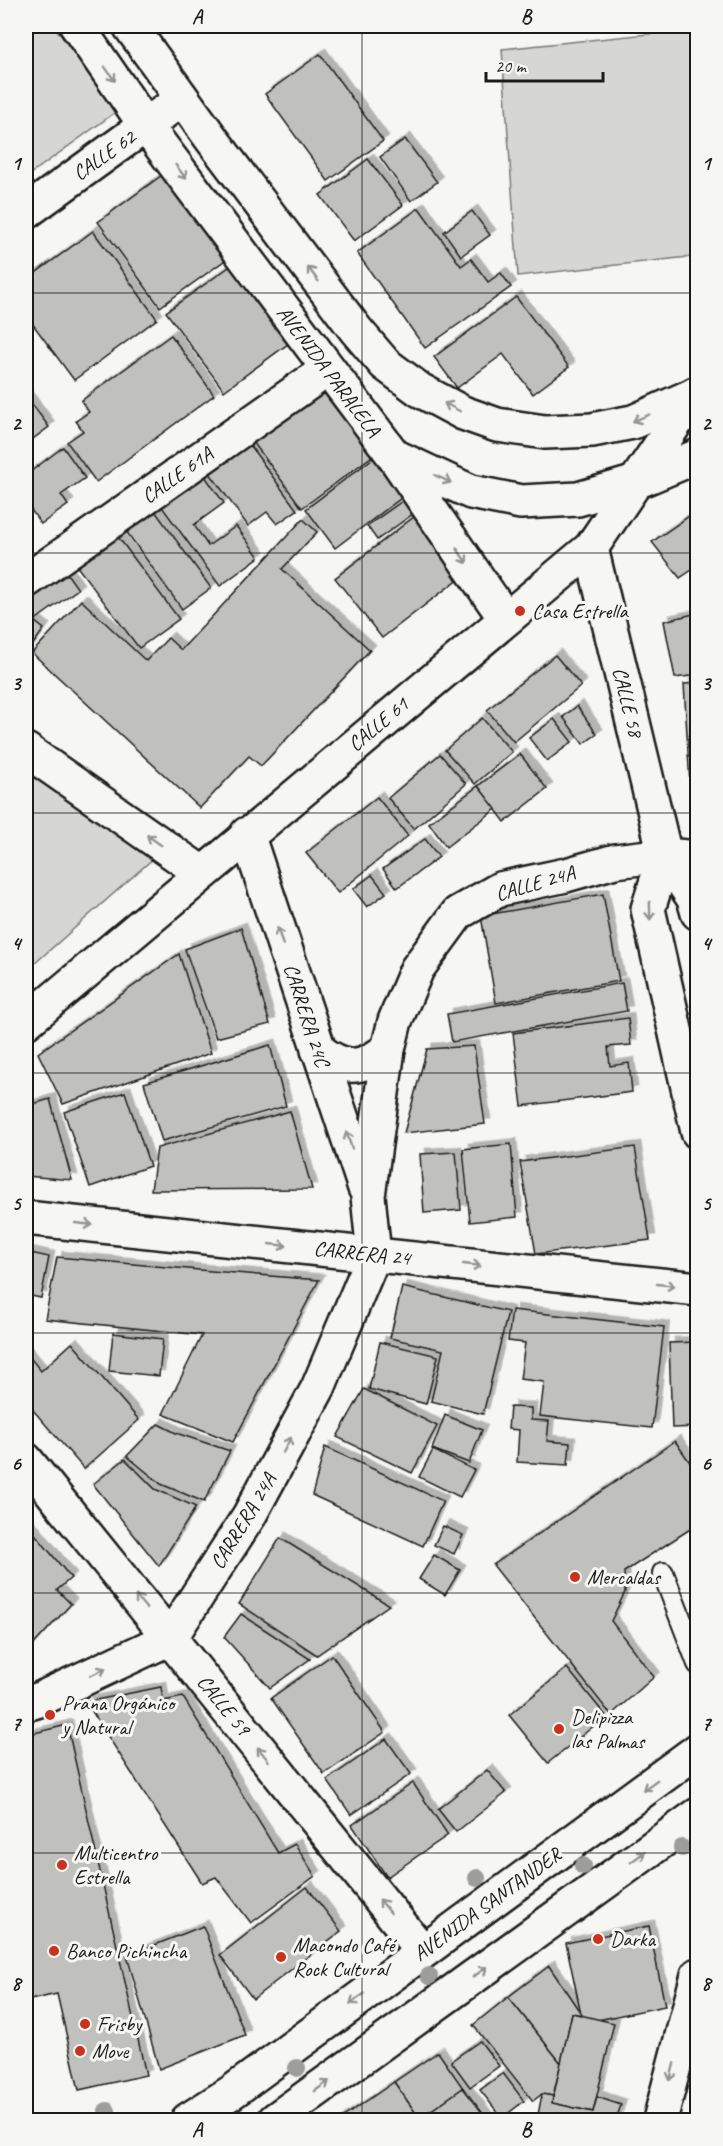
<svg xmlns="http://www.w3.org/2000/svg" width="723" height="2146" font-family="Caveat,sans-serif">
<defs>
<filter id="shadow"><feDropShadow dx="5.5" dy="-5.5" stdDeviation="0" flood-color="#0004"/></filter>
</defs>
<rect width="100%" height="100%" fill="#f6f6f2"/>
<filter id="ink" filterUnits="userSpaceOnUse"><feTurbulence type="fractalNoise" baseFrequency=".0167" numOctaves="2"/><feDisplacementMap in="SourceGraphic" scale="12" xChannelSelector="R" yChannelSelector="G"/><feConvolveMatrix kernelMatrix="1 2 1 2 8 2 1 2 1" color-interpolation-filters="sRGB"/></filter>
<g filter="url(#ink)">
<g fill="#d6d6d2" stroke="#797977" stroke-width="1.5">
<path d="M26 26H54L117 111 26 177Z"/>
<path d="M697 29V256L518 276 502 49Z"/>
<path d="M26 758 156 856 26 971Z"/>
</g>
<g fill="#c0c0bd" stroke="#1c1c1c" stroke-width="1.5" filter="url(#shadow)">
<path d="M320 54 383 141 328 181 265 94Z"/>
<path d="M405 139 437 182 411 201 380 157Z"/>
<path d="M368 159 403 205 354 241 320 195Z"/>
<path d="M173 167 235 253 160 307 98 222Z"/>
<path d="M419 208 461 266 471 259 488 282 501 273 511 287 425 348 357 253Z"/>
<path d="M472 211 490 235 461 256 444 232Z"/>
<path d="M93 231 157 319 74 380 26 315V280Z"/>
<path d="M239 260 296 338 224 391 166 312Z"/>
<path d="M516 297 569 367 533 394 503 354 457 388 434 357Z"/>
<path d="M171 335 214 395 96 482 67 442 83 431 76 421 89 412 81 401Z"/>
<path d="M331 378 383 448 302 508 250 438Z"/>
<path d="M26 396 49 427 26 444Z"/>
<path d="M246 440 297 510 277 524 267 512 248 526 207 469Z"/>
<path d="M63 447 85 478 61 495 68 505 41 524 26 503V475Z"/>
<path d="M384 450 413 489 335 548 306 509Z"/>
<path d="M197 465 224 503 194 525 208 546 236 526 259 557 220 586 154 496Z"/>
<path d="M411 495 421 508 377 540 367 526Z"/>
<path d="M147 500 211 588 182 609 118 520Z"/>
<path d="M423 510 469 571 382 638 335 578Z"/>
<path d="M698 510V577L692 570 680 578 652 542Z"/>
<path d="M303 519 317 532 282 569 370 650 261 766 249 756 200 808 32 653 81 600 146 661 168 638 181 650Z"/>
<path d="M110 526 179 619 139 648 69 556Z"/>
<path d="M58 561 78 589 34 621 44 629 26 654V584Z"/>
<path d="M698 613V675L675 678 664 621Z"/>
<path d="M555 655 581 686 514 742 487 710Z"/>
<path d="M698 683V784L690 785 684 684Z"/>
<path d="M577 706 597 734 583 744 563 717Z"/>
<path d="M482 718 512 752 475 784 445 750Z"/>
<path d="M554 719 572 742 547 761 529 738Z"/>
<path d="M440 754 466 784 414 829 388 798Z"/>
<path d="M520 754 547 789 505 822 478 786Z"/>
<path d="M478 786 496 809 446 847 429 823Z"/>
<path d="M377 797 408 836 338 893 306 853Z"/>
<path d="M425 839 439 857 397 888 383 869Z"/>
<path d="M372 875 386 893 367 907 353 889Z"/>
<path d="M603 894 619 981 496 1003 481 916Z"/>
<path d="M241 928 270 1024 216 1038 185 949Z"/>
<path d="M179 954 211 1053 63 1104 38 1053Z"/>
<path d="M622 983 627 1011 452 1042 447 1014Z"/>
<path d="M628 1018 631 1045 608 1047 610 1066 629 1063 632 1092 522 1106 513 1033Z"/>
<path d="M270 1045 286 1106 162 1141 144 1083Z"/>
<path d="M474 1046 485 1124 404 1133 427 1049Z"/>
<path d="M125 1092 150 1166 90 1187 64 1112Z"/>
<path d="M50 1099 72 1180 26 1176V1106Z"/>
<path d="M290 1111 312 1189 151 1190 157 1148Z"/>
<path d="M511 1144 517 1217 470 1222 463 1149Z"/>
<path d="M635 1147 650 1240 536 1254 520 1162Z"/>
<path d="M456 1152 461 1210 424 1213 420 1154Z"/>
<path d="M26 1252 49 1257 41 1298 26 1295Z"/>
<path d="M57 1257 199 1270 319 1280 233 1442 163 1414 202 1335 45 1319Z"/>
<path d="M402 1287 508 1312 483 1414 431 1401 443 1350 390 1338Z"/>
<path d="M512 1310 664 1327 652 1428 540 1416 544 1382 520 1379 525 1343 508 1341Z"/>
<path d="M113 1333 163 1339 159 1376 109 1371Z"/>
<path d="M380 1342 438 1356 426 1404 369 1389Z"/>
<path d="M698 1342V1427L672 1428 669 1343Z"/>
<path d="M72 1343 139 1420 84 1469 26 1402V1353L41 1371Z"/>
<path d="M364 1389 437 1426 412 1473 337 1437Z"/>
<path d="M510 1407 531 1408V1420L549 1421 547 1441 570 1443 568 1465 517 1462 519 1430 508 1429Z"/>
<path d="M445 1415 482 1430 469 1463 432 1449Z"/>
<path d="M158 1424 176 1433 230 1451 204 1502 161 1484 127 1456Z"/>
<path d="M675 1441 698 1474V1524L624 1572 625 1592 611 1621 654 1677 611 1715 493 1565Z"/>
<path d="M325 1447 443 1501 423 1546 312 1495Z"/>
<path d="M433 1450 474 1470 460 1497 419 1477Z"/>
<path d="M125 1459 155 1489 196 1507 159 1566 93 1484Z"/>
<path d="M26 1523 71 1578 57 1590 71 1604 26 1653Z"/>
<path d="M443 1526 463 1535 454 1554 434 1545Z"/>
<path d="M280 1538 389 1605 317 1655 239 1604Z"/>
<path d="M434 1555 460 1570 445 1595 419 1579Z"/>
<path d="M241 1614 310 1659 270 1688 224 1637Z"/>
<path d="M332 1655 385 1732 324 1774 271 1698Z"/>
<path d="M567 1668 606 1716 548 1763 509 1715Z"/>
<path d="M161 1687 163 1701 183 1697 278 1853 295 1844 315 1876 251 1923 216 1877 202 1883 86 1702Z"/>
<path d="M67 1725 146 2075 79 2090 57 1994 26 2001V1735Z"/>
<path d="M386 1739 411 1774 351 1815 327 1780Z"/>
<path d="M487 1770 506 1793 456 1832 438 1809Z"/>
<path d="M413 1783 448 1835 387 1877 352 1825Z"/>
<path d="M307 1887 341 1931 253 1999 220 1955Z"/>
<path d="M203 1926 245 2035 159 2069 127 1956Z"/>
<path d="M649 1926 665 2006 583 2023 566 1943Z"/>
<path d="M549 1966 582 2015 572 2013 561 2063 508 1997Z"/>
<path d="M508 1997 561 2063 553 2096 542 2094 533 2101 473 2025Z"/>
<path d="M572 2013 614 2023 593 2112 552 2103Z"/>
<path d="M480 2041 499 2066 470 2087 451 2061Z"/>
<path d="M438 2052 463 2088 417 2120H404L415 2112 394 2082Z"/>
<path d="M503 2073 524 2101 502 2118 480 2090Z"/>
<path d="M394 2082 415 2112 404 2120H339Z"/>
<path d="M463 2088 488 2120H417L423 2116Z"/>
<path d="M542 2094 553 2096 552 2103 593 2112 597 2097 621 2105 616 2120H537Z"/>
</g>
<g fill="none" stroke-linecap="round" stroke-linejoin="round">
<defs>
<path id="lane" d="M663 1573 698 1664"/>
<g id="street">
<path d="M591 548 665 855 694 899 698 913"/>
<path d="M26 581 328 369"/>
<path d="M26 750 202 873"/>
<path d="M247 834 365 1188"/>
<path d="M665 855 648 909 698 1132"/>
<path d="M318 1050C346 1071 361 1070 388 1049"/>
<path d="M26 1218 698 1289"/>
<path d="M26 1460 422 1951"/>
<path d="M26 1704 36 1701 170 1638 249 1516 318 1388 374 1255 368 1196 388 1049 395 1021 417 969 458 913 500 889 566 875 615 861 665 855 698 858"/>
</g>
<g id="secondary">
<path d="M26 212 182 99"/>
<path d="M26 1022 591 548 695 394"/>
<path d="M660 2120 698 1975"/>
</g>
<g id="primary">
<path d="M77 26 146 126 394 456 471 492 521 502 578 499 636 482 698 456"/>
<path d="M130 26 211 138 356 330 385 364 420 390 463 413 497 425 545 432 592 430 633 422 698 393"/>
<path d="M395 458 505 618"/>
<path d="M188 2120 232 2092 698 1750"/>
<path d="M275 2120 698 1815"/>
</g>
</defs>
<use href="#lane" stroke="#1c1c1c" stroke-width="24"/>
<use href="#street" stroke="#1c1c1c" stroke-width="38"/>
<use href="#secondary" stroke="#1c1c1c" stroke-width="38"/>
<use href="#primary" stroke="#1c1c1c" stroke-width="38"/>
<use href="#lane" stroke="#f6f6f2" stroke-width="20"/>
<use href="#street" stroke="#f6f6f2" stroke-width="33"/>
<use href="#secondary" stroke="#f6f6f2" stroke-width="33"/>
<use href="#primary" stroke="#f6f6f2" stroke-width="33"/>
</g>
<g fill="#9d9d9b">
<circle cx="682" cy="1848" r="9"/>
<circle cx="583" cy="1866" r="9"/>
<circle cx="477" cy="1878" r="9"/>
<circle cx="429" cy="1976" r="9"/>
<circle cx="297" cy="2068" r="9"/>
<circle cx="107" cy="2111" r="9"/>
</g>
<defs><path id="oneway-shaft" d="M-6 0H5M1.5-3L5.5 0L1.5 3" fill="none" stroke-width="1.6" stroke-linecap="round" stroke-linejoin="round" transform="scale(1.5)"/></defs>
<g stroke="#949492">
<use href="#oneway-shaft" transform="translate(110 74) rotate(55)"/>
<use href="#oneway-shaft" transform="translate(181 172) rotate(53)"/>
<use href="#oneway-shaft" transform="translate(313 274) rotate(-127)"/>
<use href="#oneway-shaft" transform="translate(452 407) rotate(-152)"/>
<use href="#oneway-shaft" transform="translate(641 418) rotate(157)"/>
<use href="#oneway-shaft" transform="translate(443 479) rotate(25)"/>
<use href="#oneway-shaft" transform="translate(462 556) rotate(56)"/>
<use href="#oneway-shaft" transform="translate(154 840) rotate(-145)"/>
<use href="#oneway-shaft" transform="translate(650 911) rotate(89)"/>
<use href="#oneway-shaft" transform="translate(280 936) rotate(-108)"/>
<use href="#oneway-shaft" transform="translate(349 1140) rotate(-109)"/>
<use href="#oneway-shaft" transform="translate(84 1224) rotate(6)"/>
<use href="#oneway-shaft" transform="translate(278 1245) rotate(6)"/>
<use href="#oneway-shaft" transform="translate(472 1265) rotate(6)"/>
<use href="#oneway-shaft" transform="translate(666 1285) rotate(6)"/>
<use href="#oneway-shaft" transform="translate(287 1445) rotate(-62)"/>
<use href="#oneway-shaft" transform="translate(141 1602) rotate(-129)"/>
<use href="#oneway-shaft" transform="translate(98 1672) rotate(-25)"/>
<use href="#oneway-shaft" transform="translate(263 1754) rotate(-129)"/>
<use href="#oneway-shaft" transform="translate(650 1785) rotate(144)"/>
<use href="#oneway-shaft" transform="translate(638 1857) rotate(-36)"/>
<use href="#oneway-shaft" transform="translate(385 1906) rotate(-129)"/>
<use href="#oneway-shaft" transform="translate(480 1972) rotate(-36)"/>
<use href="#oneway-shaft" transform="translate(357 1999) rotate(144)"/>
<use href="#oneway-shaft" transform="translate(672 2072) rotate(104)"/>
<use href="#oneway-shaft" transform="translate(322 2086) rotate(-36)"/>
</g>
</g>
<path fill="none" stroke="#1c1c1c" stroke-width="1.5" stroke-opacity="0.55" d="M362 26V2120M26 293H698M26 553H698M26 813H698M26 1073H698M26 1333H698M26 1593H698M26 1853H698"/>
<g fill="#c8321e" stroke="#f6f6f2" stroke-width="2">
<circle cx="520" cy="611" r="6"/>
<circle cx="575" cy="1577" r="6"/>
<circle cx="50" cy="1715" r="6"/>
<circle cx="559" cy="1729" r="6"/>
<circle cx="62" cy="1865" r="6"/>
<circle cx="598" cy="1939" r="6"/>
<circle cx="54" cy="1951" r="6"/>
<circle cx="281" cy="1957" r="6"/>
<circle cx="85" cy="2024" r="6"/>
<circle cx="80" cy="2051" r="6"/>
</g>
<g text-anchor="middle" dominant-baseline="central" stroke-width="6" stroke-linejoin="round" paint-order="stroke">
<g font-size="21" fill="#1c1c1c" stroke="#f6f6f2">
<text transform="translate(104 155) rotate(-35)">CALLE 62</text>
<text transform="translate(329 371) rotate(53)">AVENIDA PARALELA</text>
<text transform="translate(177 475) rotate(-35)">CALLE 61A</text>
<text transform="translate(628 702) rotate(76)">CALLE 58</text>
<text transform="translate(378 724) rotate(-40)">CALLE 61</text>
<text transform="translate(535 883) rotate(-16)">CALLE 24A</text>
<text transform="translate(307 1015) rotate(72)">CARRERA 24C</text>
<text transform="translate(362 1253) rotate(6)">CARRERA 24</text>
<text transform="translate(243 1521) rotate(-59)">CARRERA 24A</text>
<text transform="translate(224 1705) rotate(51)">CALLE 59</text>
<text transform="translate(487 1904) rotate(-36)">AVENIDA SANTANDER</text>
</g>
<g font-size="21" fill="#1c1c1c" stroke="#f6f6f2" text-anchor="start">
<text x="532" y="611">Casa Estrella</text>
<text x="587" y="1577">Mercaldas</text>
<text x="62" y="1703">Prana Orgánico<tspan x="62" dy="24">y Natural</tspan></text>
<text x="571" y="1717">Delipizza<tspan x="571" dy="24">las Palmas</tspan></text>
<text x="74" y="1853">Multicentro<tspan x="74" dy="24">Estrella</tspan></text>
<text x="610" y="1939">Darka</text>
<text x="293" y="1945">Macondo Café<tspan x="293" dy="24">Rock Cultural</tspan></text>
<text x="66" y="1951">Banco Pichincha</text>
<text x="97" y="2024">Frisby</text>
<text x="92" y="2051">Move</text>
</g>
</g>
<rect width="723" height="2146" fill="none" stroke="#f6f6f2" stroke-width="66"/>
<path d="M486 72v9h117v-9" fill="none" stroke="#1c1c1c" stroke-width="3"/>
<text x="495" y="72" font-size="18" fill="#1c1c1c" stroke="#f6f6f2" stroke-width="4.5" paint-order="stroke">20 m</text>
<rect x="33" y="33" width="657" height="2080" fill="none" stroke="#1c1c1c" stroke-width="2"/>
<g font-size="20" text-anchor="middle" font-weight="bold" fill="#1c1c1c">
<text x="197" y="23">A</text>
<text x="526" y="23">B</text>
<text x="16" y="170">1</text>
<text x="706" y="170">1</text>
<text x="16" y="430">2</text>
<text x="706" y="430">2</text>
<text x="16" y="690">3</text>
<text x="706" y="690">3</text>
<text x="16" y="950">4</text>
<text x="706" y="950">4</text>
<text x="16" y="1210">5</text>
<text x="706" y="1210">5</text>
<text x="16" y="1470">6</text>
<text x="706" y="1470">6</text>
<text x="16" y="1730">7</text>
<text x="706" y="1730">7</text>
<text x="16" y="1990">8</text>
<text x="706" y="1990">8</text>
<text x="197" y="2136">A</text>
<text x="526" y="2136">B</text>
</g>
</svg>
